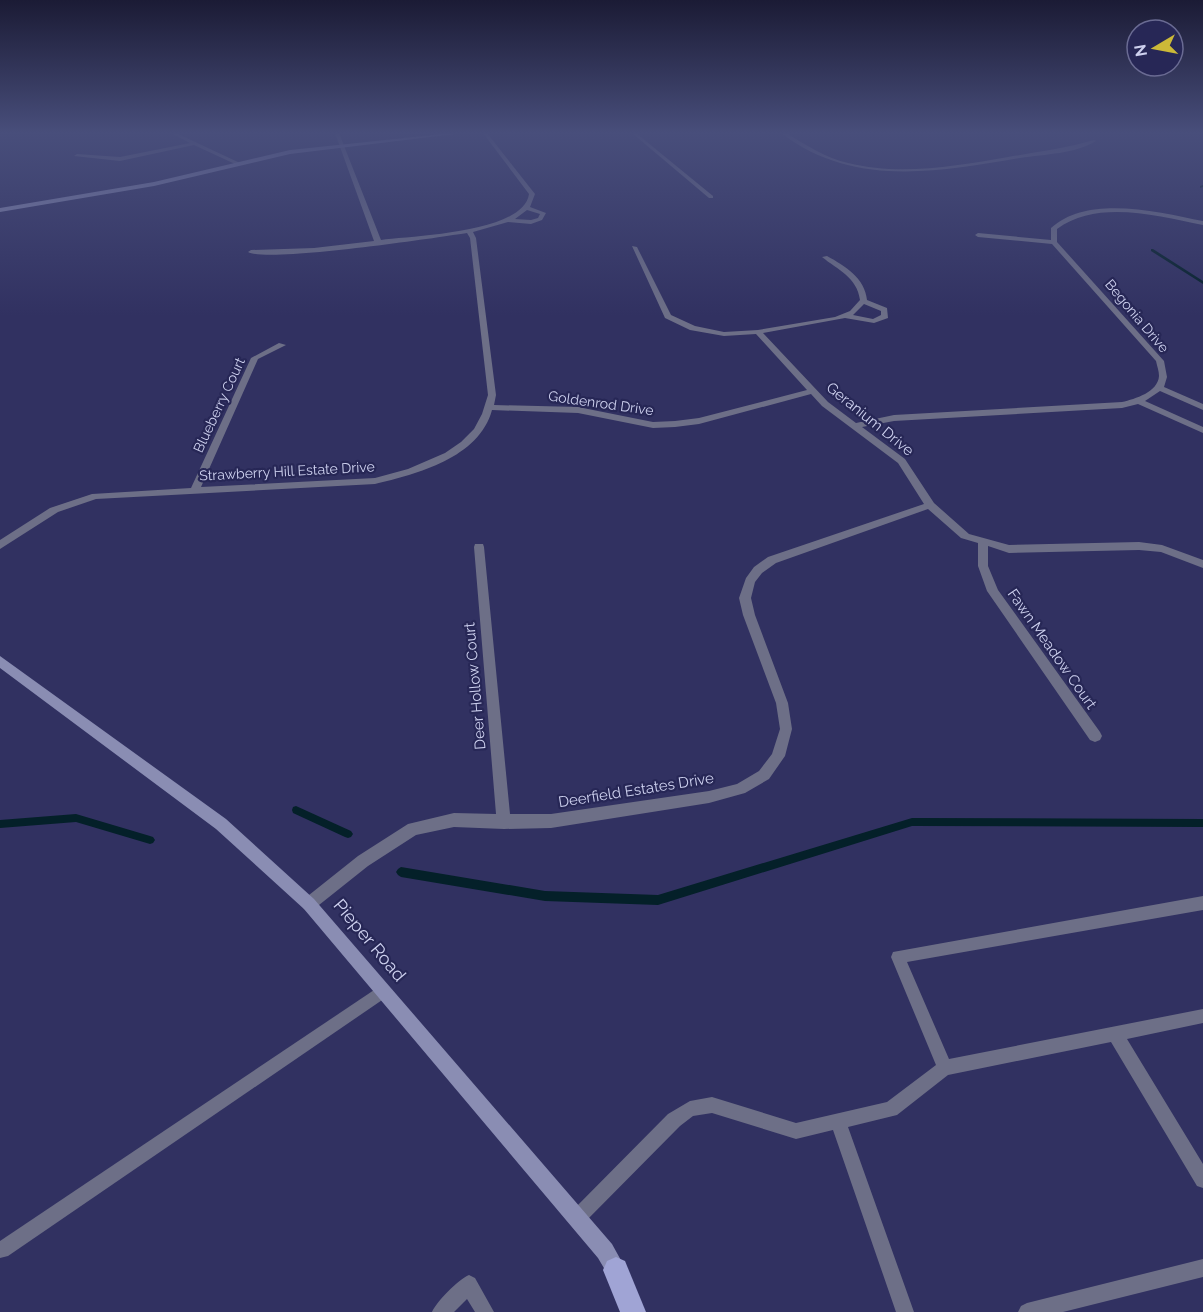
<svg xmlns="http://www.w3.org/2000/svg" width="1203" height="1312" font-family="Raleway,sans-serif">
<rect width="100%" height="100%" fill="#313161"/>
<g fill="none" stroke-linecap="round" stroke-linejoin="round">
<g fill="#042029" fill-rule="evenodd">
<path d="M1203 185V187L1200 188V186Z"/>
<path d="M1151 249H1153L1203 281V284L1151 251Z"/>
<path d="M296 806 351 831 353 834 351 837 348 838 345 837 293 813 292 810 293 807Z"/>
<path d="M76 814 150 836 153 837 155 840 153 843 150 844 76 822 0 828V820Z"/>
<path d="M912 818 1203 819V827L912 826 658 905 545 901 401 877 398 875 396 872 398 869 401 867 545 891 658 895Z"/>
</g>
<g fill="#6d6f87" fill-rule="evenodd">
<path d="M1203 896V910L907 962 949 1059 1203 1009V1023L1127 1039 1203 1164V1188L1197 1186 1111 1042 948 1075 897 1115 848 1127 914 1312H896L833 1130 796 1139 712 1113 693 1116 680 1126 583 1224 577 1227 571 1224 568 1218 571 1212 668 1114 690 1101 712 1097 796 1123 887 1102 936 1065 891 957 893 952Z"/>
<path d="M383 984 388 986 390 991 388 996 8 1256 0 1258V1241Z"/>
<path d="M1203 1259V1277L1063 1312H1018L1021 1306 1027 1303Z"/>
<path d="M469 1275 475 1278 494 1312H475L467 1299 454 1312H432C437 1301 458 1280 469 1275Z"/>
</g>
<g fill="#6d6f87" fill-rule="evenodd">
<path d="M171 133H176L240 163 235 164 194 145 120 161 74 156 77 154 120 157 190 143Z"/>
<path d="M335 133H339L381 240C412 236 524 233 529 194L483 133H487L535 194 530 207 546 213 542 220 531 224 508 222 473 232 476 238 496 395 494 405 578 407 653 422 675 421 699 418 807 390 756 334 724 336 690 330 665 318 632 246 637 247 671 315 695 326 724 332 758 330 835 317 850 311 860 300C857 277 838 270 822 257L827 256C845 266 865 278 867 300L887 308 888 318 874 323 845 318 763 333 828 402 856 423 894 415 1122 402C1135 399 1158 392 1159 376 1159 371 1157 366 1156 361L1052 244 978 237 975 235 978 233 1051 240V228C1088 194 1159 212 1203 221V225C1157 216 1098 199 1057 229V242L1164 361 1167 377 1164 387 1203 404V410L1160 391 1145 401 1203 427V433L1138 404 1122 408 894 421 862 427 905 459 934 503 969 534 1009 545 1139 542 1162 545 1203 560V568L1161 552 1139 550 1009 553 988 546V566L998 590 1100 732 1102 736 1100 740 1095 742 1090 740 987 591 978 566V543L961 538 928 509 776 563 762 573 755 582 751 598 755 615 788 703 792 729 785 756 769 779 745 793 709 803 551 828 504 829 454 827 416 835 368 866 314 909 309 912 304 909 301 904 304 899 358 856 408 824 454 813 496 814 474 547 475 544H483L484 547 510 814H551L709 791 737 784 759 771 772 754 780 729 776 703 743 615 739 598 746 578 754 567 768 557 924 504 898 463 822 406 811 394 699 424 675 427 653 428 578 413 492 410C479 458 417 474 375 484L96 499 58 512 0 549V540L50 508 92 494 191 488 251 358 279 343 286 345 258 359 201 487 375 478 408 469 445 453 461 442 474 429 482 414 488 395 470 238 467 233C434 238 269 263 248 252L251 250 314 248 374 241ZM527 210 540 214 538 218 531 220 515 219ZM864 304 881 311V315L873 319 853 315Z"/>
<path d="M632 133H636L713 196V198H709Z"/>
<path d="M781 133H786C805 144 825 158 848 163 900 176 956 166 1008 157 1037 152 1066 148 1094 140L1096 141C1075 154 1045 154 1020 158 937 172 853 188 781 133Z"/>
</g>
<g fill="#8a8db3" fill-rule="evenodd">
<path d="M452 133H463L290 154 154 186 0 212V208L154 182 290 150Z"/>
<path d="M0 656 226 819 314 899 612 1244 628 1273 625 1280 618 1283 611 1280 598 1258 304 909 216 829 0 668Z"/>
</g>
<path fill="#a0a4d5" fill-rule="evenodd" d="M616 1257 625 1261 646 1312H620L603 1270 607 1261Z"/>
</g>
<linearGradient id="sky" x2="0" y2="1"><stop stop-color="#1b1b35"/><stop offset="0.42" stop-color="#484e7b"/><stop offset="1" stop-color="#484e7b" stop-opacity="0"/></linearGradient>
<rect width="1203" height="316" fill="url(#sky)"/>
<g text-anchor="middle" dominant-baseline="central" stroke-width="4.5" stroke-linejoin="round" paint-order="stroke">
<g font-size="14" fill="#ced1ef" stroke="#272756">
<text transform="translate(1137 316) rotate(50)">Begonia Drive</text>
<text transform="translate(601 403) rotate(8)">Goldenrod Drive</text>
<text transform="translate(219 405) rotate(-65)">Blueberry Court</text>
<text transform="translate(287 471) rotate(-3)">Strawberry Hill Estate Drive</text>
</g>
<g font-size="15" fill="#ced1ef" stroke="#272756">
<text transform="translate(870 419) rotate(39)">Geranium Drive</text>
<text transform="translate(1052 649) rotate(55)">Fawn Meadow Court</text>
<text transform="translate(475 686) rotate(-95)">Deer Hollow Court</text>
<text transform="translate(636 790) rotate(-9)">Deerfield Estates Drive</text>
</g>
<g font-size="18" fill="#ced1ef" stroke="#272756">
<text transform="translate(370 940) rotate(50)">Pieper Road</text>
</g>
</g>
<g transform="translate(1155 48) rotate(260)"><circle r="28" fill="#272756" stroke="#6a6b93" stroke-width="1.5"/>
<path d="M0-4.5L10 22L0 15L-10 22Z" fill="#ccb938"/>
<text y="-9" font-size="16" font-weight="bold" text-anchor="middle" fill="#ced1ef">N</text>
</g>
</svg>
